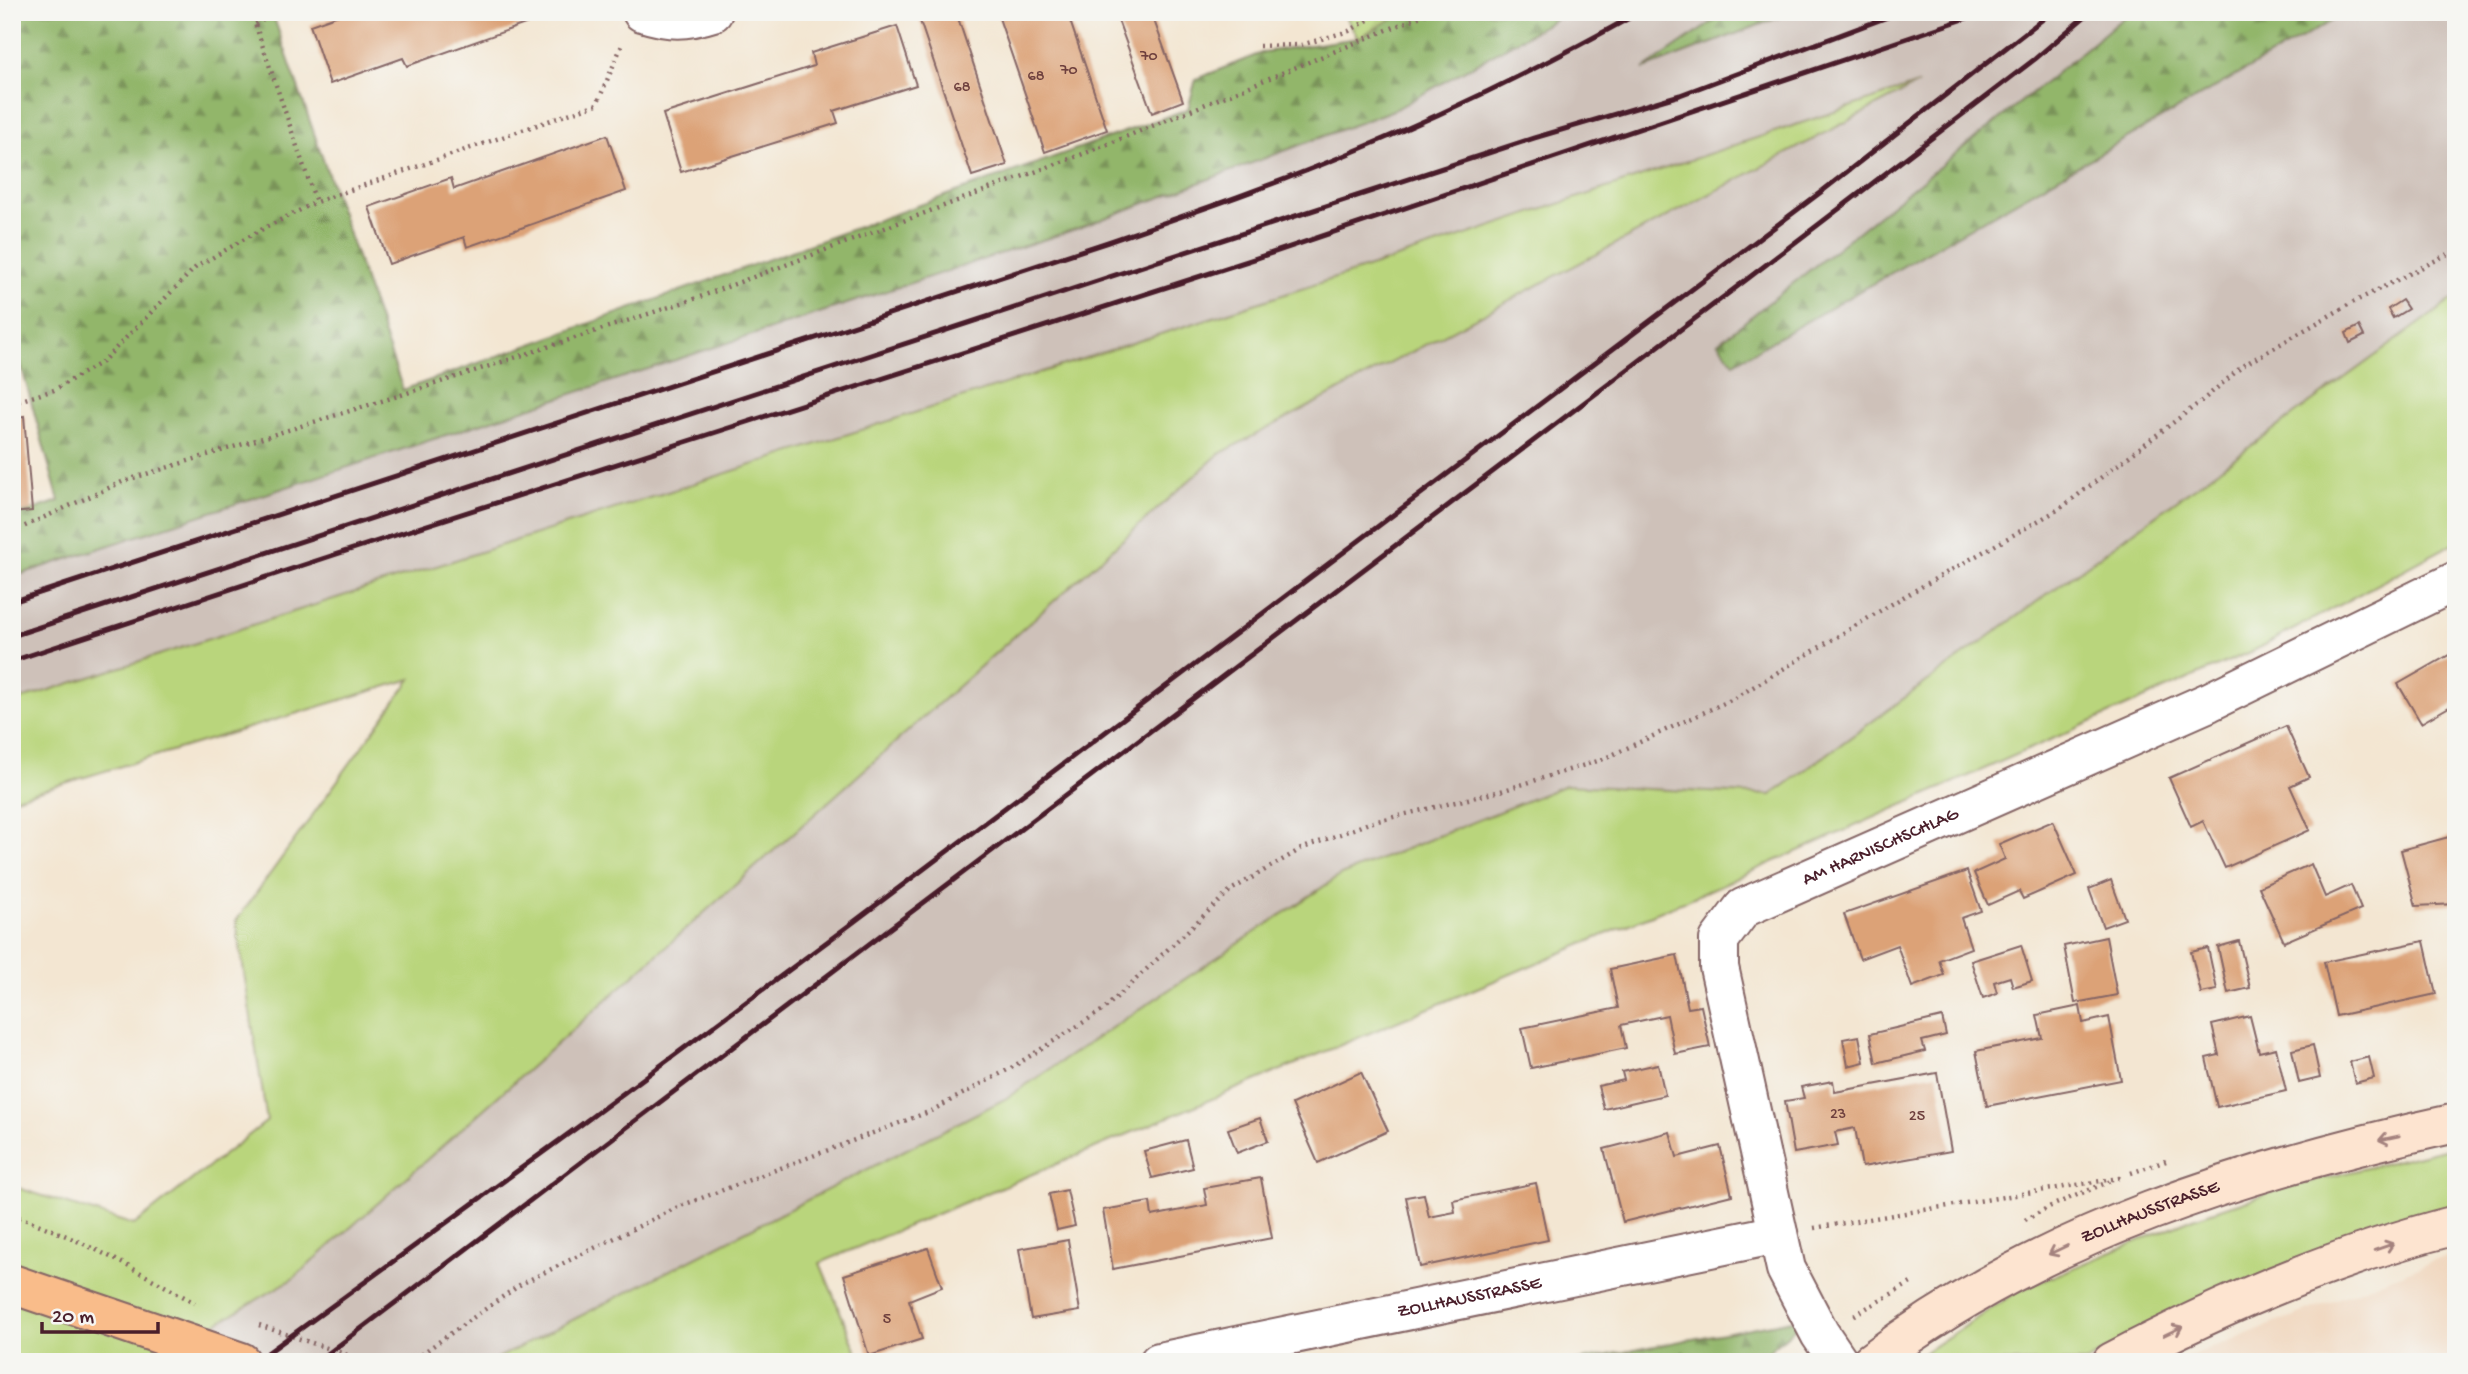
<svg xmlns="http://www.w3.org/2000/svg" width="2468" height="1374" font-family="'Gochi Hand',sans-serif">
<defs>
<pattern id="forest-firs" width="22" height="20" patternUnits="userSpaceOnUse" patternTransform="scale(1.75)"><rect width="22" height="20" fill="#92b66b"/><path d="M5 1l3.5 6h-7zM16 11l3.5 6h-7z" fill="#799358"/></pattern>
<pattern id="garden-furrows" width="10" height="10" patternUnits="userSpaceOnUse" patternTransform="scale(1.75)"><rect width="10" height="10" fill="#b9d57b"/><path d="M-1 1l2-2M0 10L10 0M9 11l2-2" fill="none" stroke="#a1b66a"/></pattern>
</defs>
<rect width="100%" height="100%" fill="#f6f6f2"/>
<filter id="ink" filterUnits="userSpaceOnUse"><feTurbulence type="fractalNoise" baseFrequency=".0143" numOctaves="2"/><feDisplacementMap in="SourceGraphic" scale="14" xChannelSelector="R" yChannelSelector="G"/><feConvolveMatrix kernelMatrix="1 2 1 2 8 2 1 2 1" color-interpolation-filters="sRGB"/></filter>
<filter id="wash" filterUnits="userSpaceOnUse"><feTurbulence type="fractalNoise" baseFrequency=".00686" numOctaves="4" result="noise"/><feDisplacementMap in="SourceGraphic" scale="28" xChannelSelector="R" yChannelSelector="G"/><feGaussianBlur stdDeviation="1.57" result="paint"/><feColorMatrix in="noise" values="0 0 0 0 0 0 0 0 0 0 0 0 0 0 0 0 0 1.4 0 .05"/><feComposite in="paint" operator="in"/></filter>
<g filter="url(#wash)">
<rect width="100%" height="100%" fill="#f3e6d2"/>
<path fill="#f0d5bc" d="M2456 1253V1362H2175L2452 1254Z"/>
<path fill="#cec1b9" d="M1568 12H1727L1648 67 1793 12H2130L2047 81 1734 363 2347 12H2456V297L1771 795 1566 785 1341 875 1005 1099 491 1362H151L294 1278 1219 454 1913 87 1382 263 12 702V577L1076 229 1396 109Z"/>
<g fill="#b9d57b" stroke="#827a53" stroke-width="2">
<path d="M1918 84 1219 454 294 1278 151 1362H12V1186L134 1225 267 1121 236 921 411 679 12 799V702L1382 263Z"/>
<path d="M2456 297V542L2261 647 1678 904 820 1263 861 1362H505L496 1359 1005 1099 1341 875 1566 785 1771 795Z"/>
<path d="M2456 1146V1214L2141 1331 2086 1362H1910L2018 1291 2196 1217 2284 1188Z"/>
</g>
<g fill="url(#forest-firs)" stroke="#6e6a4b" stroke-width="2">
<path d="M12 12H272L403 390 1188 109 1196 79 1264 52 1358 38 1403 12H1568L1396 109 1076 229 12 577V517L59 501 14 340Z"/>
<path d="M1727 12H1793L1644 69Z"/>
<path d="M2130 12H2347L1734 363 1718 343 2047 81Z"/>
<path d="M1808 1317 1756 1362H1571Z"/>
</g>
<path fill="url(#garden-furrows)" stroke="#827a53" stroke-width="2" d="M1343 12H1403L1358 38Z"/>
<g id="blocks">
<g fill="#dca277">
<path d="M347 12H556V13L407 66 403 58 330 84 310 25Z"/>
<path d="M917 12H956L1007 165 972 176Z"/>
<path d="M997 12H1067L1107 130 1045 152Z"/>
<path d="M1115 12H1151L1183 101 1152 113Z"/>
<path d="M897 26 916 85 834 111 838 123 681 172 663 114 814 66 811 53Z"/>
<path d="M607 135 626 191 467 247 464 237 389 264 369 207 451 178 454 189Z"/>
<path d="M2402 300 2408 309 2393 318 2388 309Z"/>
<path d="M2359 326 2364 336 2350 343 2346 333Z"/>
<path d="M24 416 32 511 12 513V418Z"/>
<path d="M2456 651V703L2421 723 2398 684Z"/>
<path d="M2286 726 2309 777 2290 786 2310 830 2225 868 2203 821 2191 827 2169 778Z"/>
<path d="M2053 821 2077 875 2023 899 2019 891 1988 905 1974 873 2005 859 1999 844Z"/>
<path d="M2456 835V904L2416 906 2401 850Z"/>
<path d="M2311 864 2325 897 2351 885 2361 909 2284 942 2259 887Z"/>
<path d="M1967 871 1981 911 1961 918 1971 948 1939 960 1944 975 1912 987 1897 945 1860 959 1844 914Z"/>
<path d="M2111 880 2125 919 2103 927 2089 889Z"/>
<path d="M2106 937 2117 995 2075 1003 2064 946Z"/>
<path d="M2239 941 2250 988 2228 993 2218 947Z"/>
<path d="M2424 941 2436 994 2336 1016 2324 962Z"/>
<path d="M2021 945 2032 981 2013 987 2010 977 1994 982 1997 993 1983 998 1971 961Z"/>
<path d="M2208 948 2217 990 2201 993 2191 952Z"/>
<path d="M1677 955 1688 1008 1701 1006 1710 1047 1675 1054 1667 1015 1621 1025 1626 1048 1531 1068 1522 1028 1618 1008 1610 969Z"/>
<path d="M2080 1006 2083 1023 2109 1017 2121 1080 1987 1106 1976 1051 2042 1038 2037 1015Z"/>
<path d="M2250 1016 2259 1052 2276 1048 2286 1091 2217 1107 2206 1058 2219 1055 2212 1025Z"/>
<path d="M1942 1017 1946 1035 1922 1041 1925 1051 1876 1063 1870 1034Z"/>
<path d="M1859 1036 1864 1062 1848 1066 1843 1039Z"/>
<path d="M2313 1045 2320 1078 2299 1083 2292 1050Z"/>
<path d="M2369 1057 2374 1078 2355 1083 2350 1062Z"/>
<path d="M1658 1064 1665 1095 1604 1109 1598 1086 1624 1080 1622 1072Z"/>
<path d="M1361 1072 1388 1131 1318 1163 1292 1104Z"/>
<path d="M1937 1073 1951 1151 1862 1167 1855 1128 1835 1132 1838 1145 1794 1153 1785 1101 1804 1098 1801 1087 1833 1081 1835 1092Z"/>
<path d="M1260 1118 1268 1141 1237 1153 1228 1129Z"/>
<path d="M1670 1132 1677 1157 1720 1146 1732 1195 1623 1222 1604 1149Z"/>
<path d="M1186 1140 1193 1168 1152 1178 1144 1151Z"/>
<path d="M1261 1178 1272 1238 1113 1269 1103 1210 1150 1202 1152 1216 1207 1205 1204 1188Z"/>
<path d="M1536 1183 1548 1240 1420 1267 1406 1197 1424 1194 1429 1217 1455 1212 1453 1200Z"/>
<path d="M1067 1190 1075 1226 1057 1230 1049 1194Z"/>
<path d="M1068 1240 1080 1311 1031 1319 1019 1249Z"/>
<path d="M928 1248 942 1287 909 1300 922 1339 869 1356 844 1275Z"/>
</g>
</g>
</g>
<g filter="url(#ink)">
<use href="#blocks" fill-opacity="0" stroke="#856565" stroke-width="2"/>
<g fill="none" stroke-linecap="round" stroke-linejoin="round">
<defs>
<g id="minor">
<path d="M642 12C670 21 685 21 713 12"/>
<path id="s1" d="M1159 1362 1778 1234"/>
<path id="s2" d="M1839 1362 1820 1334 1786 1269 1719 967V940L1743 908 2209 702 2456 581"/>
</g>
<g id="secondary">
<path id="s3" d="M1871 1362C2041 1233 2250 1168 2456 1123"/>
<path d="M2112 1362C2221 1305 2337 1255 2456 1225"/>
</g>
<path id="primary" d="M12 1284 241 1362"/>
</defs>
<use href="#minor" stroke="#856565" stroke-width="42"/>
<use href="#secondary" stroke="#856565" stroke-width="42"/>
<use href="#primary" stroke="#856565" stroke-width="42"/>
<g stroke="#856565" stroke-width="4.5" stroke-dasharray="2 5" stroke-linecap="butt">
<path d="M251 12 316 202"/>
<path d="M255 23 285 12"/>
<path d="M1259 46 1301 45 1349 31 1382 12"/>
<path d="M12 403 54 390 102 362 196 267 255 233 316 202 597 104 622 45"/>
<path d="M12 532 124 481 401 395 697 298 1091 151 1431 12"/>
<path d="M2131 1173 2169 1160"/>
<path d="M12 1215C76 1236 136 1270 195 1303"/>
<path d="M2025 1220 2051 1206 2113 1180"/>
<path d="M1814 1228 2119 1178 2123 1180"/>
<path d="M1854 1315 1911 1283"/>
<path d="M259 1325 368 1362"/>
<path d="M410 1362 521 1284 678 1207 931 1111 1011 1068 1103 1010 1231 890 1301 849 1369 823 1501 791 1601 760 1733 699 1905 596 2061 508 2204 399 2244 365 2348 305 2456 250"/>
</g>
<use href="#minor" stroke="#fff" stroke-width="38"/>
<use href="#secondary" stroke="#fde4d0" stroke-width="38"/>
<use href="#primary" stroke="#f9bc8a" stroke-width="38"/>
<g stroke="#4a1f2b" stroke-width="5">
<path d="M12 602 1108 242C1186 215 1266 188 1343 156 1445 114 1544 66 1640 12"/>
<path d="M12 636 1534 138 1680 95 1901 12"/>
<path d="M12 661 337 554 1254 259 1985 12"/>
<path d="M255 1362 582 1124 851 924 1821 192 2052 12"/>
<path d="M317 1362 1742 283 2035 59 2090 12"/>
</g>
</g>
<defs><path id="oneway-shaft" d="M-6 0H5M1.5-3L5.5 0L1.5 3" fill="none" stroke-width="1.6" stroke-linecap="round" stroke-linejoin="round" transform="scale(1.75)"/></defs>
<g stroke="#a4827e">
<use href="#oneway-shaft" transform="translate(2389 1138) rotate(168)"/>
<use href="#oneway-shaft" transform="translate(2384 1247) rotate(-19)"/>
<use href="#oneway-shaft" transform="translate(2058 1250) rotate(154)"/>
<use href="#oneway-shaft" transform="translate(2173 1331) rotate(-25)"/>
</g>
</g>
<g text-anchor="middle" dominant-baseline="central" stroke-width="5" stroke-linejoin="round" paint-order="stroke">
<g font-size="16" fill="#6e403e">
<text x="1149" y="57">70</text>
<text x="1069" y="71">70</text>
<text x="1036" y="77">68</text>
<text x="962" y="88">68</text>
<text x="1838" y="1115">23</text>
<text x="1917" y="1117">25</text>
<text x="887" y="1320">5</text>
</g>
<g font-size="19" fill="#4a1f2b" stroke="#f6f6f2">
<text stroke="none"><textPath href="#s2" startOffset="634">AM HARNISCHSCHLAG</textPath></text>
<text stroke="none"><textPath href="#s3" startOffset="318">ZOLLHAUSSTRASSE</textPath></text>
<text stroke="none"><textPath href="#s1" startOffset="317">ZOLLHAUSSTRASSE</textPath></text>
</g>
</g>
<rect width="2468" height="1374" fill="none" stroke="#f6f6f2" stroke-width="42"/>
<path d="M42 1322v10h116v-10" fill="none" stroke="#4a1f2b" stroke-width="3.5"/>
<text x="52" y="1322" font-size="21" fill="#4a1f2b" stroke="#f6f6f2" stroke-width="5" paint-order="stroke">20 m</text>
</svg>
